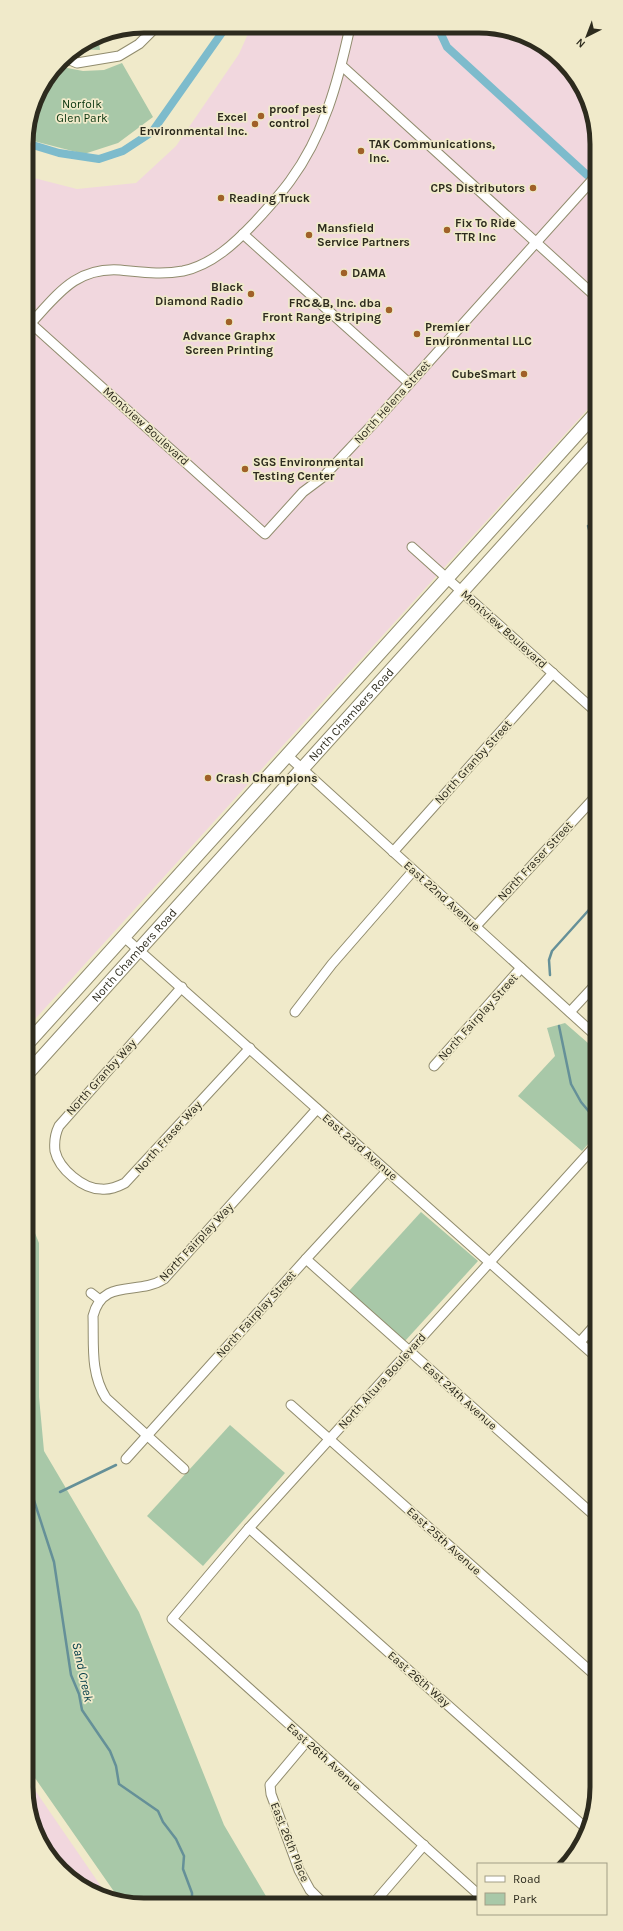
<svg xmlns="http://www.w3.org/2000/svg" width="623" height="1931" font-family="Karla,sans-serif">
<rect width="100%" height="100%" fill="#f0eaca"/>
<g fill="#f1d7de">
<path d="M251 27 502 28 538 42 562 61 585 92 595 122V401L27 1028 26 176 77 189 136 183 176 146 239 54Z"/>
<path d="M28 1780 109 1898 92 1893 61 1870 38 1839 28 1809Z"/>
</g>
<g fill="#a8c8a8">
<path d="M98 36 100 50 78 49Z"/>
<path d="M122 63 153 117 118 143 84 154 26 139 35 99 57 66 83 71 104 70Z"/>
<path d="M26 141 36 143 26 161Z"/>
<path d="M565 1023 596 1050V1135L582 1151 518 1096 555 1056 547 1028Z"/>
<path d="M421 1212 478 1261 405 1341 349 1291Z"/>
<path d="M28 1216 39 1243V1397L44 1451 139 1612 224 1825 270 1903H122L28 1768Z"/>
<path d="M230 1425 285 1473 203 1566 147 1516Z"/>
</g>
<g fill="none" stroke-linecap="round" stroke-linejoin="round">
<g stroke="#659098" stroke-width="2.5">
<path d="M588 526 592 540 590 596 595 607"/>
<path d="M550 975 549 960 552 951 596 902"/>
<path d="M559 1026 571 1084 581 1102 596 1120"/>
<path d="M28 1482 54 1562 71 1675 79 1694 82 1710 110 1751 116 1766 119 1784 158 1811 163 1822 176 1839 184 1856 183 1869 192 1893V1903"/>
<path d="M60 1492 116 1465"/>
</g>
<g stroke="#7dbbcc" stroke-width="8">
<path d="M442 28 440 32 447 47 587 175"/>
<path d="M26 143 59 153 99 159 123 151 152 132 226 27"/>
</g>
<defs>
<g id="street">
<path d="M65 58 77 63 119 56 139 44 157 26"/>
<path d="M342 66 595 296"/>
<path d="M243 234 409 383"/>
<path d="M26 319 265 534 303 492 323 477 372 425 595 177"/>
<path d="M31 323C58 294 76 267 120 270 142 272 161 275 183 271 212 265 235 243 255 222 267 209 279 196 290 181 324 135 338 82 350 27"/>
<path d="M412 547 595 711"/>
<path d="M288 756 596 1036"/>
<path d="M393 852 553 673"/>
<path d="M475 927 596 796"/>
<path d="M124 937 596 1357"/>
<path d="M182 987 59 1126C55 1134 54 1142 55 1151 59 1169 83 1189 101 1189 110 1190 117 1187 125 1183L250 1048"/>
<path d="M295 1012 332 964 413 871"/>
<path d="M570 1012 596 984"/>
<path d="M434 1066 521 968"/>
<path d="M306 1259 596 1517"/>
<path d="M91 1293 100 1300"/>
<path d="M580 1342 596 1324"/>
<path d="M291 1405 597 1677"/>
<path d="M126 1459 306 1259 387 1171"/>
<path d="M184 1469 106 1398C90 1373 94 1344 93 1316 103 1277 138 1296 164 1279L317 1109"/>
<path d="M249 1528 588 1830"/>
<path d="M307 1741 270 1785 271 1794 299 1870 310 1890 323 1903"/>
<path d="M478 1894 172 1619 249 1528 596 1145"/>
<path d="M374 1903 424 1845"/>
</g>
<g id="secondary">
<path d="M27 1044 595 414"/>
<path id="s1" d="M27 1074 595 444"/>
</g>
</defs>
<use href="#street" stroke="#918c6e" stroke-width="11"/>
<use href="#secondary" stroke="#918c6e" stroke-width="15"/>
<use href="#street" stroke="#fff" stroke-width="9"/>
<use href="#secondary" stroke="#fff" stroke-width="13"/>
</g>
<g fill="#a06128" stroke="#f0eaca" stroke-width="1.5">
<circle cx="261" cy="116" r="4"/>
<circle cx="255" cy="124" r="4"/>
<circle cx="361" cy="151" r="4"/>
<circle cx="533" cy="188" r="4"/>
<circle cx="221" cy="198" r="4"/>
<circle cx="447" cy="230" r="4"/>
<circle cx="309" cy="235" r="4"/>
<circle cx="344" cy="273" r="4"/>
<circle cx="251" cy="294" r="4"/>
<circle cx="389" cy="310" r="4"/>
<circle cx="229" cy="322" r="4"/>
<circle cx="417" cy="334" r="4"/>
<circle cx="524" cy="374" r="4"/>
<circle cx="245" cy="469" r="4"/>
<circle cx="208" cy="778" r="4"/>
</g>
<g text-anchor="middle" dominant-baseline="central" stroke-width="3.5" stroke-linejoin="round" paint-order="stroke">
<g font-size="12" fill="#0b350f" stroke="#f0eaca">
<text x="82" y="104">Norfolk<tspan x="82" dy="14">Glen Park</tspan></text>
</g>
<g font-size="12" font-weight="bold" fill="#2d2b1e" stroke="#f0eaca" text-anchor="start">
<text x="269" y="109">proof pest<tspan x="269" dy="14">control</tspan></text>
<text x="247" y="117" text-anchor="end">Excel<tspan x="247" dy="14">Environmental Inc.</tspan></text>
<text x="369" y="144">TAK Communications,<tspan x="369" dy="14">Inc.</tspan></text>
<text x="525" y="188" text-anchor="end">CPS Distributors</text>
<text x="229" y="198">Reading Truck</text>
<text x="455" y="223">Fix To Ride<tspan x="455" dy="14">TTR Inc</tspan></text>
<text x="317" y="228">Mansfield<tspan x="317" dy="14">Service Partners</tspan></text>
<text x="352" y="273">DAMA</text>
<text x="243" y="287" text-anchor="end">Black<tspan x="243" dy="14">Diamond Radio</tspan></text>
<text x="381" y="303" text-anchor="end">FRC&amp;B, Inc. dba<tspan x="381" dy="14">Front Range Striping</tspan></text>
<text x="425" y="327">Premier<tspan x="425" dy="14">Environmental LLC</tspan></text>
<text x="229" y="336" text-anchor="middle">Advance Graphx<tspan x="229" dy="14">Screen Printing</tspan></text>
<text x="516" y="374" text-anchor="end">CubeSmart</text>
<text x="253" y="462">SGS Environmental<tspan x="253" dy="14">Testing Center</tspan></text>
<text x="216" y="778">Crash Champions</text>
</g>
<g font-size="12" fill="#2d2b1e" stroke="#f0eaca">
<text transform="translate(392 402) rotate(-48)">North Helena Street</text>
<text transform="translate(146 426) rotate(42)">Montview Boulevard</text>
<text transform="translate(504 629) rotate(42)">Montview Boulevard</text>
<text stroke="none"><textPath href="#s1" startOffset="484">North Chambers Road</textPath></text>
<text transform="translate(473 762) rotate(-48)">North Granby Street</text>
<text transform="translate(535 861) rotate(-47)">North Fraser Street</text>
<text transform="translate(442 896) rotate(42)">East 22nd Avenue</text>
<text stroke="none"><textPath href="#s1" startOffset="160">North Chambers Road</textPath></text>
<text transform="translate(478 1017) rotate(-48)">North Fairplay Street</text>
<text transform="translate(101 1077) rotate(-48)">North Granby Way</text>
<text transform="translate(168 1137) rotate(-48)">North Fraser Way</text>
<text transform="translate(360 1147) rotate(41)">East 23rd Avenue</text>
<text transform="translate(196 1242) rotate(-47)">North Fairplay Way</text>
<text transform="translate(256 1314) rotate(-48)">North Fairplay Street</text>
<text transform="translate(382 1381) rotate(-48)">North Altura Boulevard</text>
<text transform="translate(460 1396) rotate(42)">East 24th Avenue</text>
<text transform="translate(444 1541) rotate(42)">East 25th Avenue</text>
<text transform="translate(419 1679) rotate(41)">East 26th Way</text>
<text transform="translate(324 1757) rotate(42)">East 26th Avenue</text>
<text transform="translate(290 1842) rotate(68)">East 26th Place</text>
</g>
<g font-size="13" font-style="italic" fill="#003b47" stroke="#f0eaca">
<text transform="translate(83 1672) rotate(78)">Sand Creek</text>
</g>
</g>
<path d="M0 0H623V1931H0ZM144 33H479A111 111 0 0 1 590 144V1787A111 111 0 0 1 479 1898H144A111 111 0 0 1 33 1787V144A111 111 0 0 1 144 33Z" fill="#f0eaca" fill-rule="evenodd"/>
<path fill="none" stroke="#2d2b1e" stroke-width="5" d="M144 33H479A111 111 0 0 1 590 144V1787A111 111 0 0 1 479 1898H144A111 111 0 0 1 33 1787V144A111 111 0 0 1 144 33Z"/>
<rect x="477" y="1863" width="130" height="52" fill="#f0eaca" stroke="#a29e85"/>
<rect x="485" y="1876" width="20" height="6" fill="#ffffff" stroke="#a29e85"/>
<text x="513" y="1883" font-size="12" fill="#2d2b1e">Road</text>
<rect x="485" y="1893" width="20" height="12" fill="#a8c8a8" stroke="#a29e85"/>
<text x="513" y="1903" font-size="12" fill="#2d2b1e">Park</text>
<g transform="translate(587 36) rotate(222)" stroke="#f0eaca" stroke-width="3" paint-order="stroke">
<path d="M0-3L7 15L0 10L-7 15Z" fill="#2d2b1e"/>
<text y="-6" font-size="11" font-weight="bold" text-anchor="middle" fill="#2d2b1e">N</text>
</g>
</svg>
